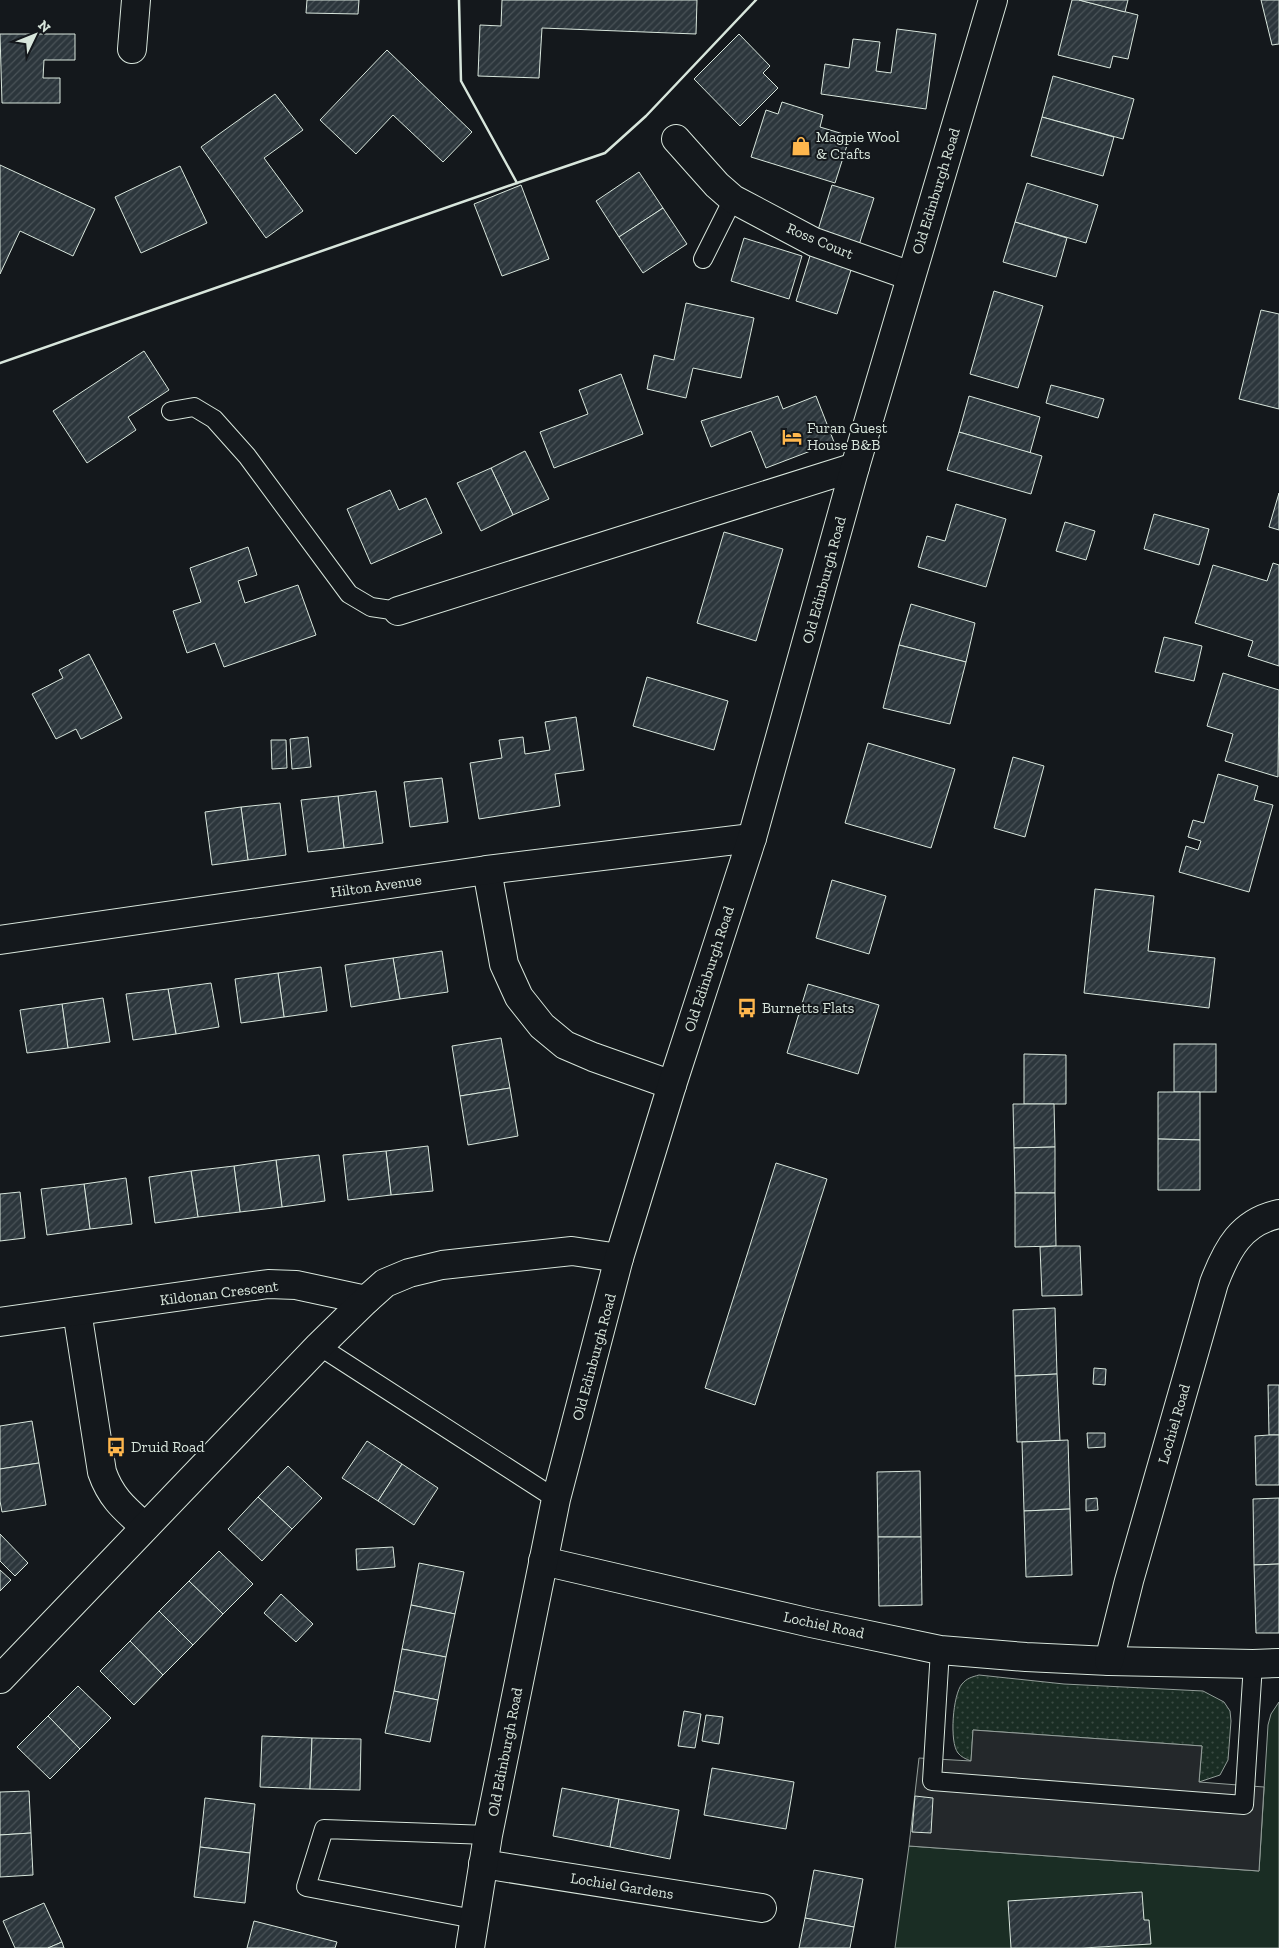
<svg xmlns="http://www.w3.org/2000/svg" width="1279" height="1948" font-family="'Zilla Slab',serif">
<defs>
<pattern id="grass-dots" width="8" height="8" patternUnits="userSpaceOnUse" patternTransform="scale(1.25)"><rect width="8" height="8" fill="#1a2d24"/><path d="M2 2h.1M6 6h.1" fill="none" stroke="#3b4b43" stroke-width="1.8" stroke-linecap="round"/></pattern>
<pattern id="building-hatch" width="6" height="6" patternUnits="userSpaceOnUse" patternTransform="scale(1.25)"><rect width="6" height="6" fill="#2c363c"/><path d="M-1 1l2-2M0 6l6-6M5 7l2-2" fill="none" stroke="#4a5358"/></pattern>
</defs>
<rect width="100%" height="100%" fill="#14181c"/>
<path fill="url(#grass-dots)" stroke="#939e99" d="M979 1675 1064 1684 1203 1691 1224 1702 1230 1711 1231 1721 1228 1760 1220 1775 1199 1782 1202 1746 973 1730 971 1761C966 1759 961 1757 958 1753 949 1742 953 1694 962 1684 967 1678 972 1677 979 1675Z"/>
<path fill="#1a2d24" stroke="#939e99" d="M1279 1702V1948H895L909 1846 1259 1871 1268 1725 1271 1714Z"/>
<path fill="#24282b" stroke="#939e99" d="M973 1730 1202 1746 1199 1782 1264 1787 1259 1871 909 1846 919 1758 971 1761Z"/>
<g fill="url(#building-hatch)" stroke="#d8e6dc">
<path d="M307 0H359L358 14 306 13Z"/>
<path d="M502 0H697L696 34 542 28 539 78 478 76 480 25 501 26Z"/>
<path d="M1072 0H1079L1138 15 1128 59 1113 56 1110 68 1058 55Z"/>
<path d="M1079 0H1128L1125 12Z"/>
<path d="M1261 0H1279V44L1272 45Z"/>
<path d="M897 29 936 34 926 109 821 94 825 64 849 68 853 39 880 42 876 71 891 73Z"/>
<path d="M0 34H75V60H44L43 78H60V103H2Z"/>
<path d="M739 34 770 66 763 73 778 88 740 126 694 79Z"/>
<path d="M387 50 472 132 443 162 393 115 356 154 320 120Z"/>
<path d="M1053 76 1134 99 1123 139 1042 117Z"/>
<path d="M275 94 303 130 264 158 303 211 266 238 201 147Z"/>
<path d="M782 102 823 115 820 127 850 136 835 183 751 157 766 110 778 114Z"/>
<path d="M1042 117 1114 137 1103 176 1031 156Z"/>
<path d="M0 165 95 209 73 256 20 231 0 274Z"/>
<path d="M180 166 207 223 141 253 115 197Z"/>
<path d="M639 172 663 208 619 237 596 201Z"/>
<path d="M1027 183 1098 205 1086 243 1015 222Z"/>
<path d="M521 185 549 259 502 276 474 204Z"/>
<path d="M832 185 874 198 837 314 796 301Z"/>
<path d="M663 208 687 244 643 273 619 237Z"/>
<path d="M1015 222 1067 238 1056 277 1003 262Z"/>
<path d="M744 238 802 256 789 299 731 281Z"/>
<path d="M994 291 1043 306 1018 388 970 374Z"/>
<path d="M686 303 754 318 741 378 693 368 686 398 647 389 654 355 674 360Z"/>
<path d="M1261 310 1279 314V409L1239 399Z"/>
<path d="M144 351 169 390 128 417 136 430 87 463 53 411Z"/>
<path d="M621 374 643 434 554 468 540 432 588 414 579 390Z"/>
<path d="M1051 385 1104 399 1098 418 1046 403Z"/>
<path d="M778 396 783 409 816 396 834 442 766 468 751 431 711 447 701 421Z"/>
<path d="M969 396 1040 417 1030 453 959 432Z"/>
<path d="M959 432 1042 456 1031 494 947 470Z"/>
<path d="M525 451 549 499 513 515 491 468Z"/>
<path d="M491 468 513 515 481 531 457 483Z"/>
<path d="M390 490 399 510 426 498 442 533 371 564 347 509Z"/>
<path d="M1279 493V530L1269 527Z"/>
<path d="M956 504 1006 519 986 587 918 567 927 536 945 541Z"/>
<path d="M1154 514 1209 529 1199 565 1144 549Z"/>
<path d="M1065 522 1095 531 1086 560 1056 551Z"/>
<path d="M724 532 783 549 756 641 697 623Z"/>
<path d="M248 547 257 575 238 581 245 603 298 585 316 635 224 667 215 643 187 653 173 611 201 602 190 568Z"/>
<path d="M1273 563 1279 565V666L1248 656 1253 641 1195 623 1213 565 1267 581Z"/>
<path d="M911 604 975 623 966 662 899 645Z"/>
<path d="M1164 637 1202 646 1194 681 1155 672Z"/>
<path d="M899 645 966 662 950 724 883 708Z"/>
<path d="M89 654 122 718 81 739 76 729 56 739 32 694 63 678 59 670Z"/>
<path d="M1223 673 1279 690 1278 777 1225 761 1233 734 1207 726Z"/>
<path d="M647 677 728 701 714 750 633 726Z"/>
<path d="M576 717 584 770 555 774 560 806 479 819 470 763 502 758 499 740 523 737 525 754 550 750 545 722Z"/>
<path d="M308 737 311 767 292 769 290 739Z"/>
<path d="M271 740H286L287 768 272 769Z"/>
<path d="M868 743 955 769 931 848 845 823Z"/>
<path d="M1013 757 1044 766 1025 837 994 828Z"/>
<path d="M1218 774 1258 786 1254 800 1273 805 1249 892 1179 872 1186 846 1198 850 1201 841 1188 837 1193 820 1204 823Z"/>
<path d="M442 778 448 822 410 827 404 782Z"/>
<path d="M376 791 383 843 344 848 338 796Z"/>
<path d="M338 796 344 848 308 852 301 800Z"/>
<path d="M280 803 286 855 248 860 241 807Z"/>
<path d="M241 807 248 860 212 865 205 812Z"/>
<path d="M832 880 886 896 869 954 816 938Z"/>
<path d="M1095 889 1154 896 1148 951 1215 958 1209 1008 1084 993Z"/>
<path d="M442 951 448 992 400 999 393 958Z"/>
<path d="M393 958 400 999 351 1007 345 965Z"/>
<path d="M321 967 327 1011 284 1017 278 973Z"/>
<path d="M278 973 284 1017 241 1023 235 979Z"/>
<path d="M211 983 219 1027 176 1034 168 989Z"/>
<path d="M808 984 879 1005 858 1074 787 1053Z"/>
<path d="M168 989 176 1034 133 1040 126 994Z"/>
<path d="M103 998 110 1042 68 1048 62 1004Z"/>
<path d="M62 1004 68 1048 27 1053 20 1010Z"/>
<path d="M501 1038 510 1088 460 1096 452 1046Z"/>
<rect x="1174" y="1044" width="42" height="48"/>
<path d="M1024 1054 1066 1055V1104H1024Z"/>
<path d="M510 1088 518 1136 468 1145 460 1096Z"/>
<path d="M1158 1092H1200V1140L1158 1139Z"/>
<path d="M1013 1104H1054L1055 1147 1014 1148Z"/>
<path d="M1158 1139 1200 1140V1190H1158Z"/>
<path d="M428 1146 433 1191 391 1195 386 1151Z"/>
<path d="M1055 1147V1193H1015L1014 1148Z"/>
<path d="M386 1151 391 1195 348 1200 343 1155Z"/>
<path d="M319 1155 325 1201 282 1207 276 1160Z"/>
<path d="M276 1160 282 1207 240 1212 234 1166Z"/>
<path d="M776 1163 827 1179 755 1405 705 1388Z"/>
<path d="M234 1166 240 1212 198 1217 191 1171Z"/>
<path d="M191 1171 198 1217 155 1223 149 1177Z"/>
<path d="M126 1178 132 1224 90 1229 84 1184Z"/>
<path d="M84 1184 90 1229 47 1235 41 1189Z"/>
<path d="M20 1192 25 1238 0 1241V1194Z"/>
<path d="M1015 1193H1055L1056 1246 1015 1247Z"/>
<path d="M1056 1246H1080L1082 1295 1042 1296 1040 1247Z"/>
<path d="M1055 1308 1057 1374 1015 1376 1013 1310Z"/>
<path d="M1094 1368 1106 1369 1105 1385 1093 1384Z"/>
<path d="M1057 1374 1060 1441 1017 1442 1015 1376Z"/>
<path d="M1268 1385H1279V1435H1269Z"/>
<path d="M32 1421 39 1463 0 1469V1426Z"/>
<path d="M1087 1433H1105V1447L1088 1448Z"/>
<path d="M1269 1435H1279V1485H1256L1255 1436Z"/>
<path d="M1068 1440 1070 1509 1024 1511 1022 1442Z"/>
<path d="M367 1441 402 1464 378 1501 342 1478Z"/>
<path d="M39 1463 46 1505 2 1512 0 1501V1469Z"/>
<path d="M402 1464 438 1488 414 1525 378 1501Z"/>
<path d="M288 1466 322 1498 292 1529 258 1497Z"/>
<path d="M920 1471 921 1537H878L877 1472Z"/>
<path d="M258 1497 292 1529 262 1561 228 1529Z"/>
<path d="M1097 1498 1098 1510 1086 1511V1499Z"/>
<path d="M1279 1498V1564L1254 1565 1253 1499Z"/>
<path d="M1070 1509 1072 1575 1026 1577 1024 1511Z"/>
<path d="M0 1534 28 1563 15 1576 0 1561Z"/>
<path d="M878 1537H921L922 1605 879 1606Z"/>
<path d="M393 1547 395 1567 357 1570 356 1549Z"/>
<path d="M219 1551 253 1584 223 1614 189 1581Z"/>
<path d="M419 1563 464 1572 455 1614 411 1605Z"/>
<path d="M1279 1564V1633H1256L1254 1565Z"/>
<path d="M0 1570 11 1580 0 1591Z"/>
<path d="M189 1581 223 1614 193 1645 159 1611Z"/>
<path d="M281 1594 313 1624 296 1642 264 1613Z"/>
<path d="M411 1605 455 1614 446 1657 402 1649Z"/>
<path d="M159 1611 193 1645 163 1675 130 1641Z"/>
<path d="M130 1641 163 1675 134 1705 100 1671Z"/>
<path d="M402 1649 446 1657 438 1700 394 1691Z"/>
<path d="M78 1686 111 1718 80 1749 48 1716Z"/>
<path d="M394 1691 438 1700 430 1742 385 1733Z"/>
<path d="M684 1711 701 1714 695 1748 678 1746Z"/>
<path d="M706 1715 723 1717 719 1744 702 1741Z"/>
<path d="M48 1716 80 1749 50 1779 17 1747Z"/>
<path d="M262 1736 312 1738 310 1789 260 1787Z"/>
<path d="M312 1738 361 1739 360 1790 310 1789Z"/>
<path d="M712 1768 794 1782 786 1829 704 1815Z"/>
<path d="M562 1788 619 1799 610 1847 553 1836Z"/>
<path d="M29 1791 31 1833 0 1835V1792Z"/>
<path d="M915 1796 933 1798 931 1833 912 1832Z"/>
<path d="M205 1798 255 1804 250 1853 200 1847Z"/>
<path d="M619 1799 679 1810 670 1859 610 1847Z"/>
<path d="M31 1833 33 1875 0 1877V1835Z"/>
<path d="M200 1847 250 1853 245 1903 194 1897Z"/>
<path d="M814 1870 863 1879 854 1927 805 1918Z"/>
<path d="M1142 1892 1144 1920H1149L1151 1944 1083 1948H1011L1008 1901Z"/>
<path d="M44 1903 62 1942 48 1948H15L3 1921Z"/>
<path d="M805 1918 854 1927 850 1948H799Z"/>
<path d="M254 1921 337 1942 335 1948H247Z"/>
<path d="M62 1942 64 1948H48Z"/>
</g>
<g fill="none" stroke-linecap="round" stroke-linejoin="round">
<defs>
<g id="service">
<path d="M703 259 733 199"/>
<path d="M171 411 194 407 214 419 247 456 349 594 371 607 398 611"/>
<path d="M319 1346 556 1499"/>
<path d="M940 1650 932 1781 1244 1805 1253 1664"/>
<path d="M474 1919 306 1887 324 1829 488 1835"/>
</g>
<g id="minor">
<path d="M132 49 136 0"/>
<path d="M676 139 717 185 733 199 814 242 911 276"/>
<path d="M398 611 855 467"/>
<path d="M487 870 504 964 519 997 542 1026 565 1045 593 1057 672 1085"/>
<path d="M0 940 487 870 752 838"/>
<path d="M77 1311 102 1472C111 1498 125 1509 145 1527"/>
<path d="M0 1322 268 1284 296 1285 366 1300"/>
<path d="M543 1561 811 1623 940 1650 1026 1657 1109 1661 1253 1664 1279 1663"/>
<path d="M1109 1661 1129 1581 1214 1283C1227 1249 1241 1222 1279 1214"/>
<path d="M0 1679 319 1346 366 1300 385 1283 409 1273 442 1265 572 1251 619 1258"/>
<path d="M483 1864 762 1908"/>
</g>
<path id="tertiary" d="M470 1948 488 1835 556 1499 619 1258 672 1085 752 838 855 467 993 0"/>
</defs>
<use href="#service" stroke="#d8e6dc" stroke-width="20"/>
<use href="#minor" stroke="#d8e6dc" stroke-width="30"/>
<use href="#tertiary" stroke="#d8e6dc" stroke-width="30"/>
<use href="#service" stroke="#14181c" stroke-width="18"/>
<use href="#minor" stroke="#14181c" stroke-width="28"/>
<use href="#tertiary" stroke="#14181c" stroke-width="28"/>
<g stroke="#d8e6dc" stroke-width="2.5">
<path d="M459 0 461 81 517 183 605 153 646 116 756 0"/>
<path d="M0 363 517 183"/>
</g>
</g>
<defs>
<symbol id="shop-bare" viewBox="-9 -9 18 18"><path d="M-5-2.5h2.3a2.7 3.5 0 0 1 5.4 0H5L5.5 6h-11ZM-1.5-2.5h3a1.5 2.3 0 0 0-3 0Z" fill="#ffb74d" stroke="#14181c" stroke-width="2.5" paint-order="stroke"/></symbol>
<symbol id="hotel-bare" viewBox="-9 -9 18 18"><path d="M-6-4.5h1.5V1H6V5H4.5V3h-9V5H-6ZM-4 0a1.8 1.8 0 1 1 3.6 0ZM.5 0V-2.5h3Q6-2.5 6 0Z" fill="#ffb74d" stroke="#14181c" stroke-width="2.5" paint-order="stroke"/></symbol>
<symbol id="bus-bare" viewBox="-9 -9 18 18"><path d="M-5-6H5V4H4V6H2V4H-2V6H-4V4H-5ZM-3.5-4V0h7V-4ZM-3.5 1.2v1.5H-2V1.2ZM2 1.2v1.5H3.5V1.2Z" fill="#ffb74d" stroke="#14181c" stroke-width="2.5" paint-order="stroke"/></symbol>
</defs>
<g fill-rule="evenodd">
<use href="#shop-bare" x="787" y="132" width="28" height="28"/>
<use href="#hotel-bare" x="778" y="423" width="28" height="28"/>
<use href="#bus-bare" x="733" y="994" width="28" height="28"/>
<use href="#bus-bare" x="102" y="1433" width="28" height="28"/>
</g>
<g text-anchor="middle" dominant-baseline="central" stroke-width="4" stroke-linejoin="round" paint-order="stroke">
<g font-size="15" fill="#d8e6dc" stroke="#14181c" text-anchor="start">
<text x="816" y="137">Magpie Wool<tspan x="816" dy="17">&amp; Crafts</tspan></text>
<text x="807" y="428">Furan Guest<tspan x="807" dy="17">House B&amp;B</tspan></text>
<text x="762" y="1008">Burnetts Flats</text>
<text x="131" y="1447">Druid Road</text>
</g>
<g font-size="15" fill="#d8e6dc" stroke="#14181c">
<text transform="translate(936 191) rotate(-73)">Old Edinburgh Road</text>
<text transform="translate(820 241) rotate(23)">Ross Court</text>
<text transform="translate(824 580) rotate(-75)">Old Edinburgh Road</text>
<text transform="translate(376 886) rotate(-8)">Hilton Avenue</text>
<text transform="translate(709 969) rotate(-72)">Old Edinburgh Road</text>
<text transform="translate(219 1293) rotate(-7)">Kildonan Crescent</text>
<text transform="translate(594 1357) rotate(-75)">Old Edinburgh Road</text>
<text transform="translate(1174 1424) rotate(-74)">Lochiel Road</text>
<text transform="translate(824 1625) rotate(12)">Lochiel Road</text>
<text transform="translate(505 1752) rotate(-79)">Old Edinburgh Road</text>
<text transform="translate(622 1886) rotate(9)">Lochiel Gardens</text>
</g>
</g>
<g transform="translate(35 35) rotate(47)" stroke="#14181c" stroke-width="4" paint-order="stroke">
<path d="M0-4L9 19L0 12L-9 19Z" fill="#d8e6dc"/>
<text y="-8" font-size="14" font-weight="bold" text-anchor="middle" fill="#d8e6dc">N</text>
</g>
</svg>
